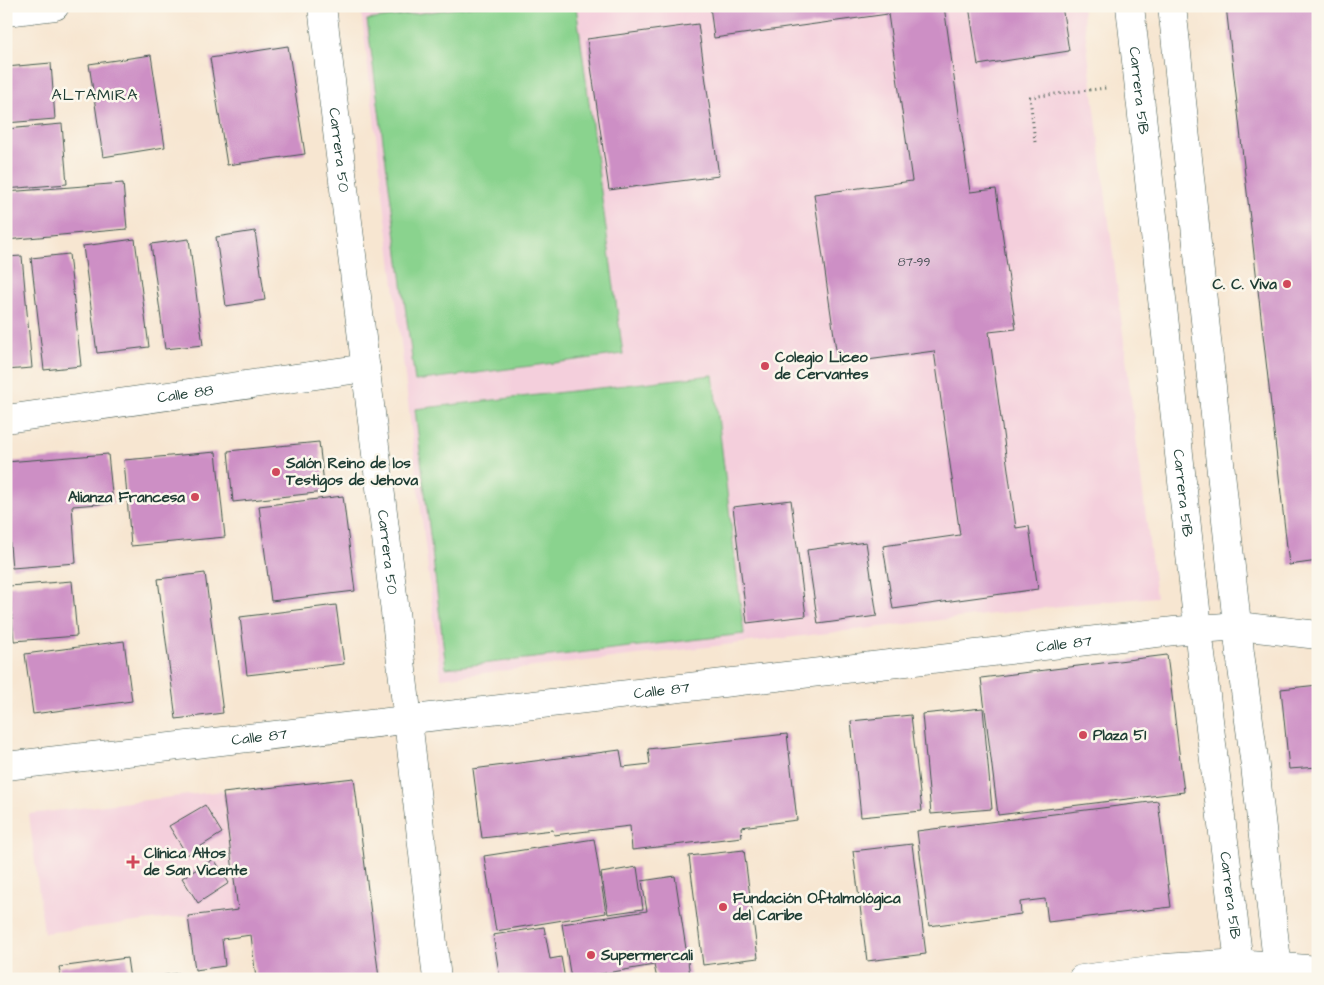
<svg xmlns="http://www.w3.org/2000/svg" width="1324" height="985" font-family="'Architects Daughter',sans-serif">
<rect width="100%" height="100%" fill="#fbf7ec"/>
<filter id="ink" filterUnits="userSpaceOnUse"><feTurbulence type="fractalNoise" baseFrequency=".02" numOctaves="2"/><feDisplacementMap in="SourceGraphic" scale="10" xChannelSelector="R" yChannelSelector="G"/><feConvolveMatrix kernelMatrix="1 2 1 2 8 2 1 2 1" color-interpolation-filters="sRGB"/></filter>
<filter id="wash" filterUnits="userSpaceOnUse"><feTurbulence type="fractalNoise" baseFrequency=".0096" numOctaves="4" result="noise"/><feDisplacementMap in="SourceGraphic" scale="20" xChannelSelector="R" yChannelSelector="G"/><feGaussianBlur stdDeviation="1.12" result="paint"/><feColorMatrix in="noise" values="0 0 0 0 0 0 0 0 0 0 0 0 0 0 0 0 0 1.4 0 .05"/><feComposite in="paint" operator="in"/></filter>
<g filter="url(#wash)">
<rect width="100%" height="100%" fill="#f7e6d1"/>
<g fill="#f4cfdc">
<path d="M383 6H1082L1156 597 1087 603 441 678 361 9Z"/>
<path d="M222 791 237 910 44 933 29 814Z"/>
</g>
<g fill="#8ad38e" stroke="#548861">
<path d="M476 6H576L623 354 415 381 367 20Z"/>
<path d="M713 375 744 634 446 668 415 409Z"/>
</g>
<g id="blocks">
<g fill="#cd8fc5">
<path d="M710 6H944L970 192 996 189 1016 329 989 332 1016 528 1029 526 1038 589 893 609 883 546 960 535 934 351 838 364 814 194 912 181 888 14 714 38Z"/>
<path d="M969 6H1062L1069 51 978 65Z"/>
<path d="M1226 6H1318V561L1289 565Z"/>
<path d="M698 24 719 176 609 190 587 39Z"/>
<path d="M288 46 305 154 227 165 210 58Z"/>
<path d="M151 55 165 147 103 157 89 64Z"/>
<path d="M51 63 55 119 6 123V67Z"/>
<path d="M62 124 67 184 6 189V129Z"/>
<path d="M123 183 127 229 6 240V192Z"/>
<path d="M255 231 265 300 226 306 216 237Z"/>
<path d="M135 239 149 347 97 353 83 246Z"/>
<path d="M189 239 203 345 165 349 151 244Z"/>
<path d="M69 254 81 366 44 370 31 258Z"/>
<path d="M22 256 32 368 6 370V257Z"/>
<path d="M319 442 325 492 233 502 228 451Z"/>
<path d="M216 452 225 537 131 546 124 460Z"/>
<path d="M108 454 113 503 72 506 76 563 12 568 6 499V462Z"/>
<path d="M343 496 355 591 271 601 259 506Z"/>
<path d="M791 500 806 616 747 623 733 507Z"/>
<path d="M866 542 877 616 818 624 807 550Z"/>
<path d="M205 573 223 713 176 719 158 579Z"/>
<path d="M72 581 77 636 14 641 9 586Z"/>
<path d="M336 605 344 664 247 675 240 617Z"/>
<path d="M124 641 132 701 33 714 25 654Z"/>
<path d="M1167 655 1184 792 998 815 981 678Z"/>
<path d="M1318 685V767L1289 769 1281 689Z"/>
<path d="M983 708 992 809 931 814 922 714Z"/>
<path d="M911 715 922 811 861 817 851 721Z"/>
<path d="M787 734 797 820 741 827 742 837 632 850 630 826 554 835 553 830 482 838 473 769 620 750 623 767 650 764 648 749Z"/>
<path d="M354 778 379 978 256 979 251 935 222 939 225 966 195 970 188 916 238 910 223 793Z"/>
<path d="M1158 801 1171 907 1048 922 1045 899 1020 902 1021 914 929 926 917 831Z"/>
<path d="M205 805 222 833 187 855 169 826Z"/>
<path d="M594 839 606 913 496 931 484 856Z"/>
<path d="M912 844 926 954 867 961 853 851Z"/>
<path d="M744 850 758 958 703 965 689 856Z"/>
<path d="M214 859 229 883 198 903 182 878Z"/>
<path d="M637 867 643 909 608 914 601 873Z"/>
<path d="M675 876 690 975 657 979 654 965 571 979 562 924 647 911 642 881Z"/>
<path d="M544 927 550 959 561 957 565 979H500L493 935Z"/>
<path d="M127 958 130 979H61L59 967Z"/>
<path d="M179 973 180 979H147V978Z"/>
</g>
</g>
</g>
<g filter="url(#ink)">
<use href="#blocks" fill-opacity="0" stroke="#3f564c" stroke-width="1"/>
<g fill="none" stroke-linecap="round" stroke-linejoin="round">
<defs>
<g id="minor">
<path id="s1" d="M322 6 408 720 437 979"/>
<path id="s2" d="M6 419 366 368"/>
<path d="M1238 626 1318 635"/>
<path d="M1082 979 1165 968 1239 963 1318 970"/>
</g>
<g id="tertiary">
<path d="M6 12 55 6"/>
<path id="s3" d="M6 766 1174 631 1238 626"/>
</g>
<g id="secondary">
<path id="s4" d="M1130 6 1201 655 1241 979"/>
<path d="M1172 6 1240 653 1255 766 1279 979"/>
</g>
</defs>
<use href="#minor" stroke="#3f564c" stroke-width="29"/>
<use href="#tertiary" stroke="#3f564c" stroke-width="29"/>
<use href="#secondary" stroke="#3f564c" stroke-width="29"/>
<g stroke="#3f564c" stroke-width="3" stroke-dasharray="1 4" stroke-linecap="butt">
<path d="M1199 8 1214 6"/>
<path d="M1035 142 1030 97 1106 88"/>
</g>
<use href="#minor" stroke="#fff" stroke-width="28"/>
<use href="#tertiary" stroke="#fff" stroke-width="28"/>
<use href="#secondary" stroke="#fff" stroke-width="28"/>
</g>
</g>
<g fill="#d1495b" stroke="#fbf7ec" stroke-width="2">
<circle cx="1287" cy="284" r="5"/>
<circle cx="765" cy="366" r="5"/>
<circle cx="276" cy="472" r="5"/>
<circle cx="195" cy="497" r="5"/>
<circle cx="1083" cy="735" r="5"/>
<path d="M130.5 854.5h5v5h5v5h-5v5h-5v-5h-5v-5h5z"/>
<circle cx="723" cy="907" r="5"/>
<circle cx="591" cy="955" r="5"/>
</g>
<g text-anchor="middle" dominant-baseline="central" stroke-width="5" stroke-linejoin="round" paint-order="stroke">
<g font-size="12" fill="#4a5258">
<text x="914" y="262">87-99</text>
</g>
<g font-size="15" fill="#1f3d34" stroke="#fbf7ec">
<text stroke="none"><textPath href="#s4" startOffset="85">Carrera 51B</textPath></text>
<text stroke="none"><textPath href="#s1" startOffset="145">Carrera 50</textPath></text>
<text stroke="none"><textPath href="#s2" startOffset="181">Calle 88</textPath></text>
<text stroke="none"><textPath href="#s4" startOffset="490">Carrera 51B</textPath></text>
<text stroke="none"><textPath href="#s1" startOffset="550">Carrera 50</textPath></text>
<text stroke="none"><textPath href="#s3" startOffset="1065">Calle 87</textPath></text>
<text stroke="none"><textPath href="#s3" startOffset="660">Calle 87</textPath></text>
<text stroke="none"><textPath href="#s3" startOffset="255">Calle 87</textPath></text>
<text stroke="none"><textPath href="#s4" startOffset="895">Carrera 51B</textPath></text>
</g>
<g font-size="15" font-weight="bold" fill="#1f3d34" stroke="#fbf7ec" text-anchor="start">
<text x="1277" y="284" text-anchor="end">C. C. Viva</text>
<text x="775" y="357">Colegio Liceo<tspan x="775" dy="17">de Cervantes</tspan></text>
<text x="286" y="463">Salón Reino de los<tspan x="286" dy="17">Testigos de Jehova</tspan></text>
<text x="185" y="497" text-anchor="end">Alianza Francesa</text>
<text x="1093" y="735">Plaza 51</text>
<text x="144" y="853">Clínica Altos<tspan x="144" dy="17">de San Vicente</tspan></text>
<text x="733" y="898">Fundación Oftalmológica<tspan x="733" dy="17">del Caribe</tspan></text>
<text x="601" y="955">Supermercali</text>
</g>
<g font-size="16" letter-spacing="1" fill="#1f3d34" stroke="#fbf7ec">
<text x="95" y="95">ALTAMIRA</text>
</g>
</g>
<rect width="1324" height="985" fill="none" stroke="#fbf7ec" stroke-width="25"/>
</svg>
